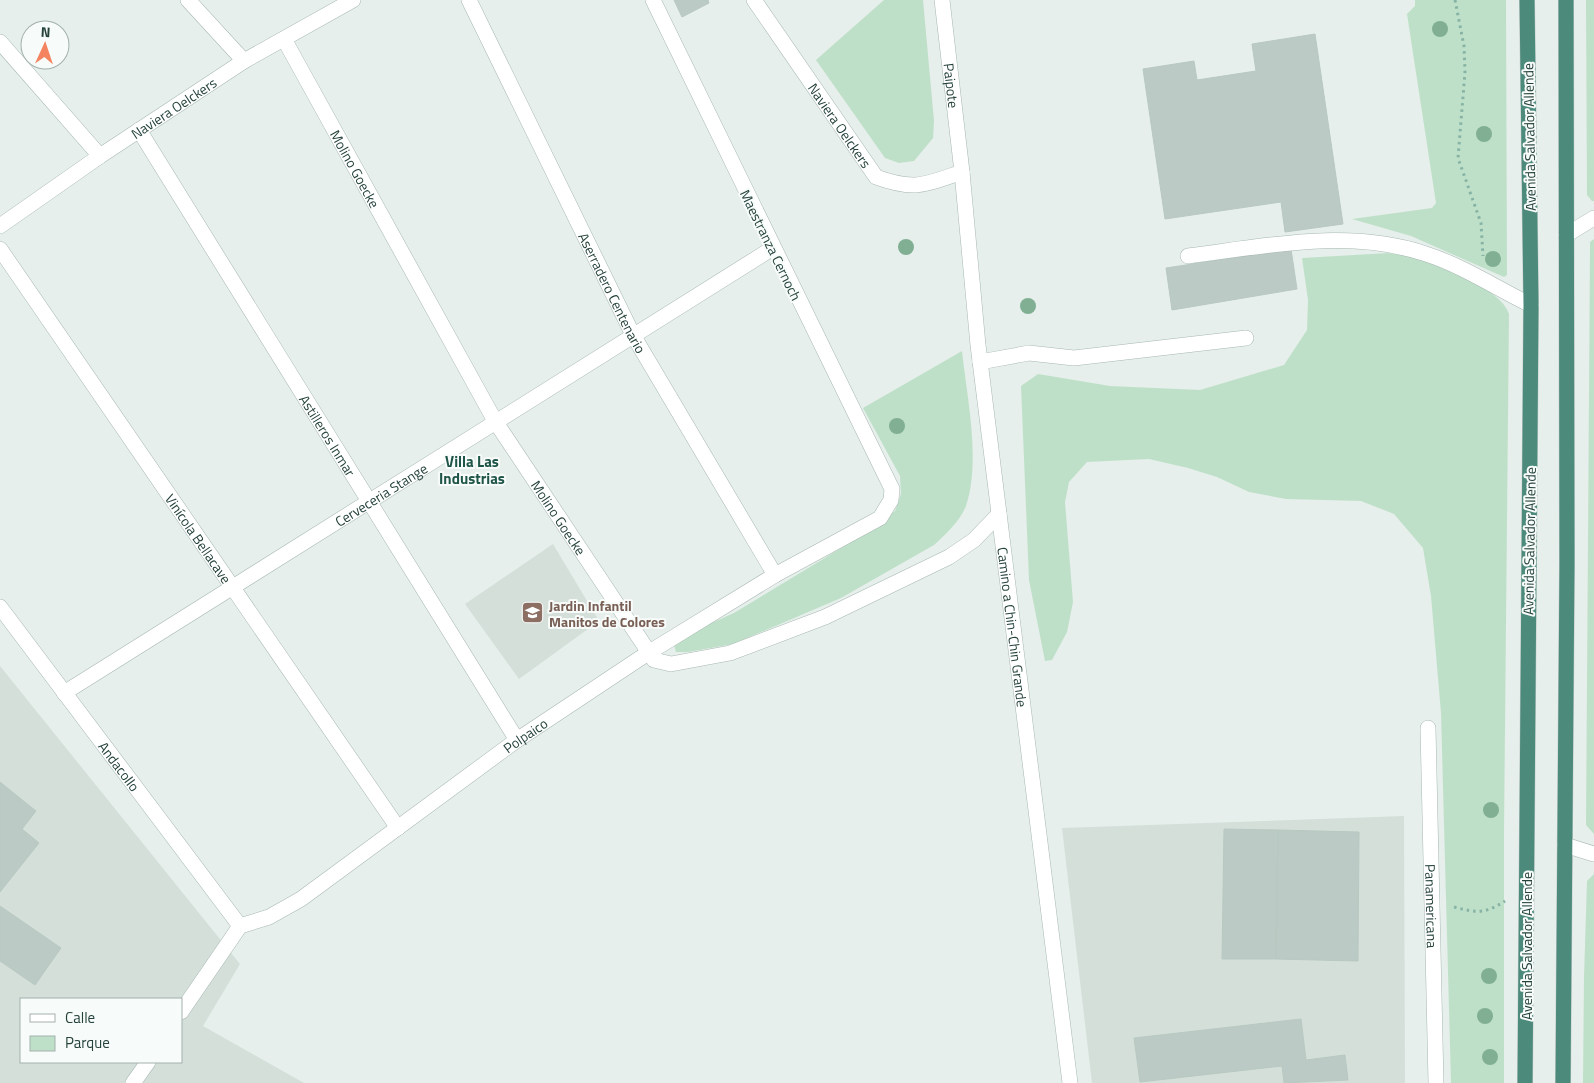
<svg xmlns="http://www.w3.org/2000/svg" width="1594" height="1083" font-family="'Titillium Web',sans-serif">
<rect width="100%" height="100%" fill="#e6efeb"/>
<g fill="#d4dfda" fill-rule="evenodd">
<path d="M553 544 599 621 519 679 465 604Z"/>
<path d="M0 666 240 964 203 1026 304 1083H0ZM21 999H181V1062H21Z"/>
<path d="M1404 816 1405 1083H1092L1062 828Z"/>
</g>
<g fill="#bfe0c8">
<path d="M884 0H923L934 121 933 138 914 161 899 163 885 158 816 60Z"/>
<path d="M1415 0H1506L1507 275 1504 277 1411 236 1352 219 1432 208 1436 203 1407 14 1415 6Z"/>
<path d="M1586 0H1594V201H1592L1587 195Z"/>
<path d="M1594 239V834L1586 825 1590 250V242Z"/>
<path d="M1389 253C1397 254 1405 255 1412 256 1436 262 1503 290 1509 314L1504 832V1083H1451L1441 713 1431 596 1423 548 1394 514 1361 501 1286 499 1249 492 1217 477 1188 468 1149 459 1087 462 1069 482 1065 502 1073 602 1067 632 1052 660 1045 661 1029 580 1021 386 1038 374 1110 386 1200 390 1284 365 1307 330 1308 300 1302 258Z"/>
<path d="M962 351C967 398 981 461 966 506 960 521 946 534 934 545L841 598 733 644 688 652H676L674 645 680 637 734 613 861 536 895 511 901 494 900 476 863 408Z"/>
<path d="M1594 874V1083H1583L1584 977 1587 881Z"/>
</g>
<g fill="#bbcac4" stroke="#b8c9c2">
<path d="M674 0H708L709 3 682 17Z"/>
<path d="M1315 34 1343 224 1285 232 1281 202 1165 219 1143 69 1194 61 1197 80 1256 71 1252 44Z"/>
<path d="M1291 249 1297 289 1172 310 1166 268Z"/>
<path d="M0 782 36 811 22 829 39 843 0 892Z"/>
<path d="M1224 829 1278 830 1276 959H1222Z"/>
<path d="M1278 830 1359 832 1358 961 1276 959Z"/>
<path d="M0 906 61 948 35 985 0 961Z"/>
<path d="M1301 1019 1306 1060 1345 1055 1348 1080 1284 1083 1282 1066 1140 1082 1134 1038Z"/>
</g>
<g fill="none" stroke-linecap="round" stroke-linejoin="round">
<defs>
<g id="service">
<path d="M1188 256C1266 246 1349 228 1426 254 1463 266 1496 288 1531 305"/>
<path d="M980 362 1029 353 1074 358 1246 338"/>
</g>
<g id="minor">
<path d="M188 0 244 61"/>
<path id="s1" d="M469 0 633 335 775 575"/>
<path id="s2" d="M754 0 876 177C915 191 924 185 962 172"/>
<path id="s3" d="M942 0 962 172 978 345 1070 1083"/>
<path id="s4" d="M284 39 495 421 654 660 671 664 730 653 825 617 949 557 974 540 999 514"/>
<path d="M0 42 100 156"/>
<path id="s5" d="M139 130 517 740"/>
<path id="s6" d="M0 226 100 156 244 61 353 0"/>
<path d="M1566 235 1594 218"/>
<path id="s7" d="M0 249 398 828"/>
<path id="s8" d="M0 607 240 926"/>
<path id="s9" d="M64 693 773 248"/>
<path id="s10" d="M1428 728 1436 1083"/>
<path id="s11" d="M181 1012 240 926 269 917 301 899 517 740 648 653 775 575 880 518 891 500 892 489 653 0"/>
<path d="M133 1083 148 1062"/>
</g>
<path id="tertiary" d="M1565 845 1594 854"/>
<g id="trunk">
<path d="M1525 1083 1531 305 1527 0"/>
<path d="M1563 1083 1567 563 1566 0"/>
</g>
</defs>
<use href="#service" stroke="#a8b8b2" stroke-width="16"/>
<use href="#minor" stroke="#a8b8b2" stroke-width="16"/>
<use href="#tertiary" stroke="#a8b8b2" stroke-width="16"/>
<use href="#trunk" stroke="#c2cac8" stroke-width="16"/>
<g stroke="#86b3a5" stroke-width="3" stroke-dasharray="2.5 4" stroke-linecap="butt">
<path d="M1455 0 1464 46 1465 72 1458 158 1481 223 1483 256"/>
<path d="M1454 907C1477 913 1485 914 1505 901"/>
</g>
<use href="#service" stroke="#fff" stroke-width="15"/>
<use href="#minor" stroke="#fff" stroke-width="15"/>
<use href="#tertiary" stroke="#fff" stroke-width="15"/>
<use href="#trunk" stroke="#4c8a7c" stroke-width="15"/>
</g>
<g fill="#80af93">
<circle cx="1440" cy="29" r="8"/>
<circle cx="1484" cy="134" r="8"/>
<circle cx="906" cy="247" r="8"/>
<circle cx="1493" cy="259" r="8"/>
<circle cx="1028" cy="306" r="8"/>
<circle cx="897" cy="426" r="8"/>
<circle cx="1491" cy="810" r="8"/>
<circle cx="1489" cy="976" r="8"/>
<circle cx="1485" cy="1016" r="8"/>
<circle cx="1490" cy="1057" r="8"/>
</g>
<defs>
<symbol id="school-square" viewBox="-11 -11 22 22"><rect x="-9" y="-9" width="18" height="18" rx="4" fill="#8d6e63" stroke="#f7fbf9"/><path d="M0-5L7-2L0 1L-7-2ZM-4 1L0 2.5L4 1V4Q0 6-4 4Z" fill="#fff"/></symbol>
</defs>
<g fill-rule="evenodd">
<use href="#school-square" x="520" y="600" width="25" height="25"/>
</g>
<g text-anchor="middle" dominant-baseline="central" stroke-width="4" stroke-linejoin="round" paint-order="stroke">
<g font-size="14" fill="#24423a" stroke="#f7fbf9">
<text stroke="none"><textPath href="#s3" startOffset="86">Paipote</textPath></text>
<text stroke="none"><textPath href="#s6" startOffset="210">Naviera Oelckers</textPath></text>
<text stroke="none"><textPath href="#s2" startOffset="152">Naviera Oelckers</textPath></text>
<text transform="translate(1529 137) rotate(-91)">Avenida Salvador Allende</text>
<text stroke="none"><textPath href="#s4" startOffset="148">Molino Goecke</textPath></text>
<text transform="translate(771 245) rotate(64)">Maestranza Cernoch</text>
<text stroke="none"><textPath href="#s1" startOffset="326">Aserradero Centenario</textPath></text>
<text stroke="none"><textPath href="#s5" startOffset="359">Astilleros Inmar</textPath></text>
<text stroke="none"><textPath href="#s9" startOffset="374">Cerveceria Stange</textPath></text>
<text stroke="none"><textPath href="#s4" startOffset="552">Molino Goecke</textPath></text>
<text stroke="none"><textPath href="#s7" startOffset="351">Vinícola Bellacave</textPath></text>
<text transform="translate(1529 541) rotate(-89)">Avenida Salvador Allende</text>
<text stroke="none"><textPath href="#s3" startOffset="631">Camino a Chin-Chin Grande</textPath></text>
<text stroke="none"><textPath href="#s11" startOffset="449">Polpaico</textPath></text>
<text stroke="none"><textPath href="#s8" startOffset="199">Andacollo</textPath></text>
<text stroke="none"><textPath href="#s10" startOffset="178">Panamericana</textPath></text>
<text transform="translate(1526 946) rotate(-90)">Avenida Salvador Allende</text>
</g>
<g font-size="14" font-weight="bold" fill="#785e54" stroke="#f7fbf9" text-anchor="start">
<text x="549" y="605">Jardin Infantil<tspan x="549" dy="16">Manitos de Colores</tspan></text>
</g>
<g font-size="15" font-weight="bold" fill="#1f5548" stroke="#f7fbf9">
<text x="472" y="461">Villa Las<tspan x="472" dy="17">Industrias</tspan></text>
</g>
</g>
<rect x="20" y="998" width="162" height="65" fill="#f7fbf9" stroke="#a3b1ad"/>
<rect x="30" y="1014" width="25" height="8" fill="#ffffff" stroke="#a3b1ad"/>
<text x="65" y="1023" font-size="15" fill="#24423a">Calle</text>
<rect x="30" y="1036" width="25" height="15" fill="#bfe0c8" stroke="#a3b1ad"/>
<text x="65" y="1048" font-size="15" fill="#24423a">Parque</text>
<g transform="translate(45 45) rotate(3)"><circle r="24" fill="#f7fbf9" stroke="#a3b1ad"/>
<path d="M0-4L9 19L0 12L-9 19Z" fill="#f4845f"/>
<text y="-8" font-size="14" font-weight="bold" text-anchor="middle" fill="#24423a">N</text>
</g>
</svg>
